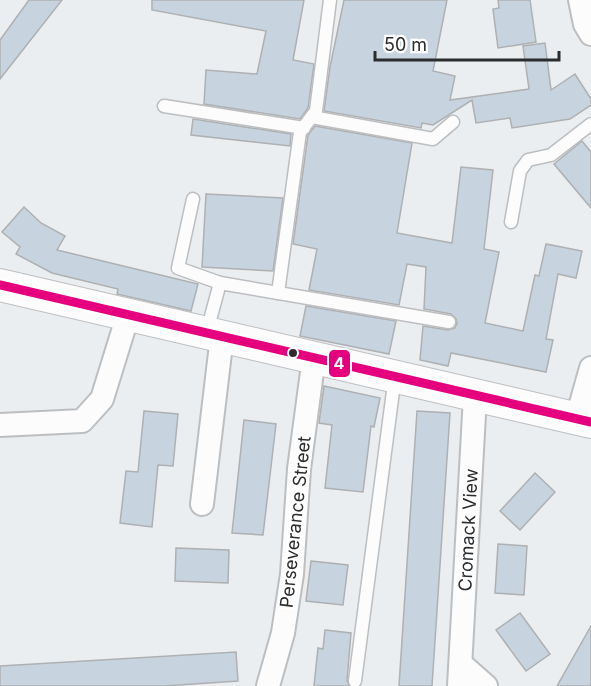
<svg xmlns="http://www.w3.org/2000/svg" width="591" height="686" font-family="Inter,sans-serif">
<rect width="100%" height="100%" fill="#ebeef1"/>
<g fill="#c7d4df" stroke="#aeb0b2" stroke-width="1.5">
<path d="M29 0H62L0 79V40Z"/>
<path d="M152 0H304L293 60 314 64 308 108 300 119 204 104 206 70 257 74 266 31 152 10Z"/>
<path d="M344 0H447L433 71 455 76 450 100 529 89 523 46 545 43 551 90 575 74 591 99V105L570 119 512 128 510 118 476 123 472 100 433 125 422 123 421 128 324 111 330 67Z"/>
<path d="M498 0H530L536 42 498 48 493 9 499 8Z"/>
<path d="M193 119 291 134 290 146 191 135Z"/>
<path d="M315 126 412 143 397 233 452 243 461 167 493 170 484 249 499 252 485 323 523 331 535 275 539 276 546 244 582 251 576 278 558 274 546 339 553 340 546 372 451 353 448 366 420 360 423 326 448 330 455 328 457 323 456 319 451 314 424 309 426 267 407 264 399 305 309 290 317 249 293 244 308 135Z"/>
<path d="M582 141 591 152V208L554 164Z"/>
<path d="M206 194 283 198 273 271 202 267Z"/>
<path d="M24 207 41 223 65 236 57 250 198 284 191 311 117 294 118 289 52 273 16 254 20 247 2 232Z"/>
<path d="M306 306 396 321 389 354 300 336Z"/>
<path d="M324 386 380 398 374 427 371 426 363 492 325 488 332 425 319 423Z"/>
<path d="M144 411 178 414 173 466 158 465 152 527 120 523 126 471 138 472Z"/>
<path d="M417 411 450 413 432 686H399Z"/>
<path d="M244 420 276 424 263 535 232 533Z"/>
<path d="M535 473 555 492 520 530 500 511Z"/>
<path d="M498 544 527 546 524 595 495 593Z"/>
<path d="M176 548 229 550 228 583 175 581Z"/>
<path d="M311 561 348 565 343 605 306 601Z"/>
<path d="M520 613 550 654 526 671 496 630Z"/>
<path d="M591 626V686H557Z"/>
<path d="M325 630 351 633 347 680 349 686H314L318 648 323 649Z"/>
<path d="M236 652 238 681 164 686H0V666Z"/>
</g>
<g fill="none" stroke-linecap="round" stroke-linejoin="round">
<defs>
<g id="lane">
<path d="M164 106 304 128"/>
<path d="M312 117 433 139 453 122"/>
<path d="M193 199 178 268 220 283"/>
<path d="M511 222 520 171 528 160 551 155 591 124"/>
<path d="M278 293 300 132 316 111 330 0"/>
<path d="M207 331 220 283 449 322"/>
<path d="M355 681 395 376"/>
</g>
<g id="street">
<path d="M580 0 585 24 591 34"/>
<path d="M577 418 591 368"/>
<path d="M0 425 82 421 102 399 128 315"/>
<path d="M202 504 222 336"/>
<path d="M461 664 486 686"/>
<path d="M268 686 283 633 292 574 299 469 314 357"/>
<path d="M459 686 475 396"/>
</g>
<path id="secondary" d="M0 285 591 422"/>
</defs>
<use href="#lane" stroke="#bcbec0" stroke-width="15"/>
<use href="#street" stroke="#bcbec0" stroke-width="26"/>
<use href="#secondary" stroke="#bcbec0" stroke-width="34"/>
<use href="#lane" stroke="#fcfcfd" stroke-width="12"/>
<use href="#street" stroke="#fcfcfd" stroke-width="22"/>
<use href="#secondary" stroke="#fcfcfd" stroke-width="32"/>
<defs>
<path id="bus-1" d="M0 285 591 422"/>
</defs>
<use href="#bus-1" stroke="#fff" stroke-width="14"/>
<use href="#bus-1" stroke="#e5007d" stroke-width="9"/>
</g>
<circle fill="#2a2c2e" stroke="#fff" stroke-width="2" cx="293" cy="353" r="5"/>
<g text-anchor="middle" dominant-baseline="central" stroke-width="6" stroke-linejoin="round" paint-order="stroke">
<g font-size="18" fill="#2a2c2e" stroke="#fff">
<text transform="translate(295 522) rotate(-84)">Perseverance Street</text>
<text transform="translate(468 530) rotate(-87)">Cromack View</text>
</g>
</g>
<rect stroke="#fff" stroke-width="2" x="328" y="349" width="23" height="29" rx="6" fill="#e5007d"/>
<g font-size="16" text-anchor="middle" font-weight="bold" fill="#fff">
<text x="339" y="369">4</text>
</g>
<path d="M375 51v9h184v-9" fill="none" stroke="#2a2c2e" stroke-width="3"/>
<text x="384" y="51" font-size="18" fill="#2a2c2e" stroke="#ffffff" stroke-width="4.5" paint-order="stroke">50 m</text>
</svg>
